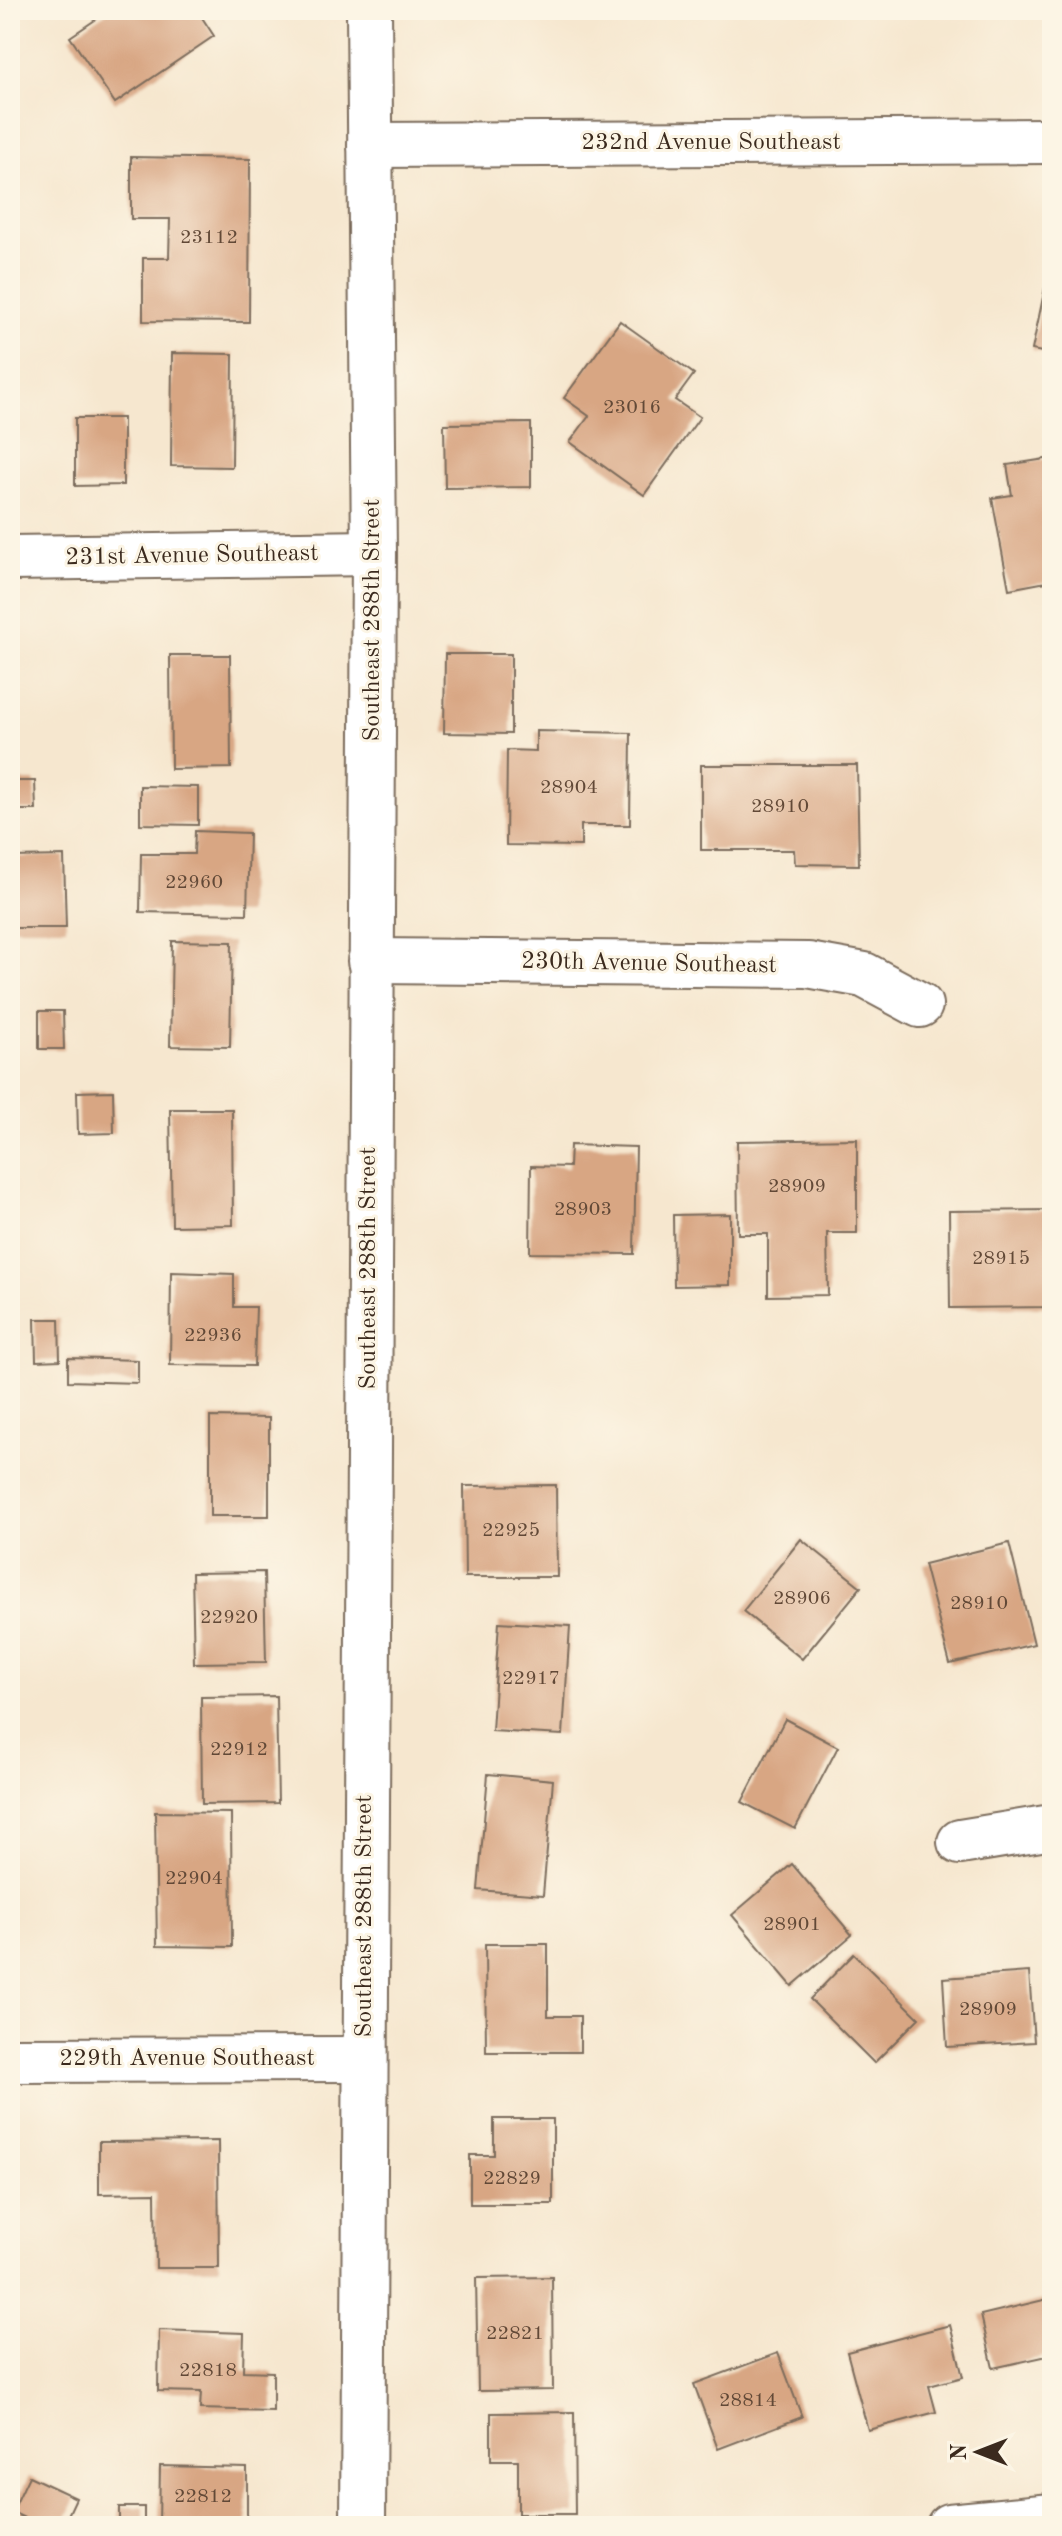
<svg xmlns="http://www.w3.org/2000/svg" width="1062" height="2536" font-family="'Old Standard TT',serif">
<rect width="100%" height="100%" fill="#fcf5e5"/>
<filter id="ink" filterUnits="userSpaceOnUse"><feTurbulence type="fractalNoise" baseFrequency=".0125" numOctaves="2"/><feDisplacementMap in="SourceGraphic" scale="16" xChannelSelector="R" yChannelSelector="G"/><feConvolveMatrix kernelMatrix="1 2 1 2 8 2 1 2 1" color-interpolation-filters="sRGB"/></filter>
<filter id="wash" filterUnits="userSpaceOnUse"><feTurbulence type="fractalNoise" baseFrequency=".006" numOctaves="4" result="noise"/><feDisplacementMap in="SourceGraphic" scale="32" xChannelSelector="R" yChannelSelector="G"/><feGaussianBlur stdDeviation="1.8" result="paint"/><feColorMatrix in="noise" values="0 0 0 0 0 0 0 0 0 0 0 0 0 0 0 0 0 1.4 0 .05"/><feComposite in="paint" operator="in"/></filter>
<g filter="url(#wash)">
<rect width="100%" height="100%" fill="#f6e7cf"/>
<g id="blocks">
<g fill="#d8a683">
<path d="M110 10H197L214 36 115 103 70 37Z"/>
<path d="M131 157 250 159 249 322 143 321V258H169L170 219H131Z"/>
<path d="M1051 259H1052V354L1032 350Z"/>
<path d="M620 321 694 374 675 400 700 417 644 495 570 442 589 416 564 398Z"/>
<path d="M172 353 233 354 232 467 171 466Z"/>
<path d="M75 418H123V485L75 486Z"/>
<path d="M531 423V487L445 488 444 424Z"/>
<path d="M1052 458V581L1009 589 992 498 1012 495 1007 465Z"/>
<path d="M445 654H511V734L444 733Z"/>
<path d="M170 655H230L231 768 171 769Z"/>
<path d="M536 731 631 733 630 825H581V846L506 845 507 750 536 751Z"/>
<path d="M701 765H857L859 865 795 864 794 850H701Z"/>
<path d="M10 781H35L36 810H10Z"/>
<path d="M140 786 198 787V825L140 824Z"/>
<path d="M195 831 249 833 247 914 140 912 141 854H194Z"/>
<path d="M64 856 66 928H13L11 857Z"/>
<path d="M172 941 232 942 230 1047 170 1046Z"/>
<path d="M39 1011H63L64 1049H39Z"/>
<path d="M113 1091 114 1133 78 1134 77 1092Z"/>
<path d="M170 1109H232L233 1225 172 1226Z"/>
<path d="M857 1139V1233H827L828 1295 768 1296V1234H738L737 1141Z"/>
<path d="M570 1145 636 1147 634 1254 530 1253 531 1166 569 1167Z"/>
<path d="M1052 1210V1307L950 1308 949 1211Z"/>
<path d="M730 1214V1285L674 1286 673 1215Z"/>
<path d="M171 1272 234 1274V1307H256L254 1366 170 1365Z"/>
<path d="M35 1319H59L60 1360 36 1361Z"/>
<path d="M68 1358 138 1360V1383L68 1381Z"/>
<path d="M210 1417 269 1418V1516H210Z"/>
<path d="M556 1485 557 1577H465L464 1486Z"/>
<path d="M801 1539 861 1587 802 1659 743 1611Z"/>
<path d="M1009 1543 1034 1644 950 1664 924 1564Z"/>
<path d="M264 1572 266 1662 194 1663 192 1573Z"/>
<path d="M499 1622 570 1626 563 1735 492 1731Z"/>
<path d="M276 1696 278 1803 202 1804 201 1697Z"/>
<path d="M785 1719 838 1747 795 1829 742 1802Z"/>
<path d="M488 1774 553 1780 543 1895 478 1890Z"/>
<path d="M155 1812 231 1813 232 1947 157 1946Z"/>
<path d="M792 1864 852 1935 792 1986 732 1915Z"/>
<path d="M485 1944H548V2016H580V2052H486Z"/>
<path d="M854 1954 919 2018 874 2063 810 1999Z"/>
<path d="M1029 1972 1034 2042 947 2047 943 1978Z"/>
<path d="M494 2119H553V2204H470V2155H494Z"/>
<path d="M218 2141 219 2268H156L155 2193 99 2194V2142Z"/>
<path d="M552 2277 553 2390 478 2391 476 2278Z"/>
<path d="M1052 2298V2355L993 2368 981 2315Z"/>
<path d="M950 2325 963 2377 929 2386 936 2412 868 2430 847 2352Z"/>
<path d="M159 2330 244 2333 243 2371 273 2372V2411L200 2409 201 2392 158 2391Z"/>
<path d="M778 2353 802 2417 718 2449 694 2384Z"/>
<path d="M574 2412 575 2514H518V2460H491V2413Z"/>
<path d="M160 2466 247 2468V2526H159Z"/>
<path d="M29 2476 76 2498 63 2526H41L12 2512Z"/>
<rect x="119" y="2507" width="25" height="19"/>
</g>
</g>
</g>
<g filter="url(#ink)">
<use href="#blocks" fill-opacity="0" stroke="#7c6c5c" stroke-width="2"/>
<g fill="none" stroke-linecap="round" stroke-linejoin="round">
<defs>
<g id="minor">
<path d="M370 145 1052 141"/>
<path d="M10 558 374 553"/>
<path d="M370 961 808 965 864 975 920 1005"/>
<path d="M960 1842 1052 1827"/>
<path d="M10 2060 365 2059"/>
<path d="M363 2526 374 553 369 10"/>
<path d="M949 2526 1052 2516"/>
</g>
</defs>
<use href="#minor" stroke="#7c6c5c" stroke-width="48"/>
<use href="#minor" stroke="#fff" stroke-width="44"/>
</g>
</g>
<g text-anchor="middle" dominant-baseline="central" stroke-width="6" stroke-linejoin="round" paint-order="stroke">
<g font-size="20" fill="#624937">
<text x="209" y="238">23112</text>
<text x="632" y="408">23016</text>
<text x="569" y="788">28904</text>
<text x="780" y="807">28910</text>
<text x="194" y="883">22960</text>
<text x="797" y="1187">28909</text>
<text x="583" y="1210">28903</text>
<text x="1001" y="1259">28915</text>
<text x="213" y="1336">22936</text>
<text x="511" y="1531">22925</text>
<text x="802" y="1599">28906</text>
<text x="979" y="1604">28910</text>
<text x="229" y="1618">22920</text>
<text x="531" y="1679">22917</text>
<text x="239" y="1750">22912</text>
<text x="194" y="1879">22904</text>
<text x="792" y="1925">28901</text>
<text x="988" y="2010">28909</text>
<text x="512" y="2179">22829</text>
<text x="515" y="2334">22821</text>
<text x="208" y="2371">22818</text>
<text x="748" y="2401">28814</text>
<text x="203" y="2497">22812</text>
</g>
<g font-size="24" fill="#3b2a1e" stroke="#fcf5e5">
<text x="711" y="143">232nd Avenue Southeast</text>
<text transform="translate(192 556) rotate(-1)">231st Avenue Southeast</text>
<text transform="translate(373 620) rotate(-90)">Southeast 288th Street</text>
<text transform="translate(649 964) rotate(1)">230th Avenue Southeast</text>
<text transform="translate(369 1268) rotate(-90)">Southeast 288th Street</text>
<text transform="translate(365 1916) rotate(-90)">Southeast 288th Street</text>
<text x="187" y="2059">229th Avenue Southeast</text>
</g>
</g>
<rect width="1062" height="2536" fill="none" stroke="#fcf5e5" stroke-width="40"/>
<g transform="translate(978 2452) rotate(270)" stroke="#fcf5e5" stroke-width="6" paint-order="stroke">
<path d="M0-6L14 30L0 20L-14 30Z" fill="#3b2a1e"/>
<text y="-12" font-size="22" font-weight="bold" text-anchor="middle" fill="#3b2a1e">N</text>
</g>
</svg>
